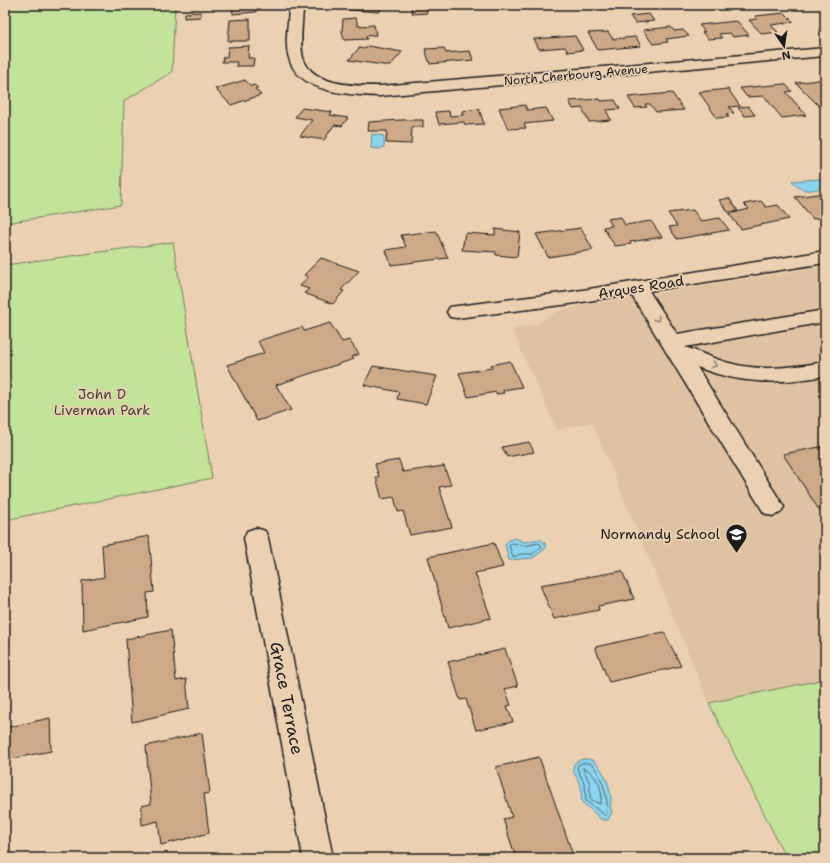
<svg xmlns="http://www.w3.org/2000/svg" width="830" height="863" font-family="'Shantell Sans',sans-serif">
<rect width="100%" height="100%" fill="#ebd1b2"/>
<filter id="ink" filterUnits="userSpaceOnUse"><feTurbulence type="fractalNoise" baseFrequency=".025" numOctaves="2"/><feDisplacementMap in="SourceGraphic" scale="8" xChannelSelector="R" yChannelSelector="G"/><feConvolveMatrix kernelMatrix="1 2 1 2 8 2 1 2 1" color-interpolation-filters="sRGB"/></filter>
<g filter="url(#ink)">
<path fill="#dec2a2" d="M825 266V679L709 703 592 422 557 430 512 330 538 323 558 311 584 305Z"/>
<g fill="#c3e29a" stroke="#707f5b">
<path d="M5 5H175L172 72 124 101 121 205 5 223Z"/>
<path d="M173 242 212 478 5 520V265Z"/>
<path d="M825 679V858H786L709 703Z"/>
</g>
<g fill="#8cd4ed" stroke="#5f8a99">
<path d="M372 134 384 136V147L379 149 371 148Z"/>
<path d="M820 179 825 181V187C811 191 801 193 792 181Z"/>
<path d="M515 538 524 542 540 539 545 543 546 548 533 558 509 560 505 544 509 540Z"/>
<path d="M583 759C586 759 589 759 592 760 604 767 614 794 610 806L612 812 608 820H602L582 802C580 797 583 792 581 787 577 775 564 765 583 759Z"/>
</g>
<g fill="none" stroke-linecap="round" stroke-linejoin="round">
<g stroke="#496670" stroke-width="1">
<path d="M513 543 524 546 539 543 542 546 533 554H521L513 557 509 545Z"/>
<path d="M583 763C584 763 588 763 589 763 601 768 611 806 606 816L586 801 585 785 577 768 578 765Z"/>
<path d="M583 768C596 772 605 791 600 804L590 799V784Z"/>
</g>
</g>
<g fill="#cea987" stroke="#1c1c1c">
<path d="M232 5H263V8L256 9V12L233 14Z"/>
<path d="M340 5H383L379 12 338 9Z"/>
<path d="M410 5H451V7H427V13L413 14Z"/>
<path d="M201 12 200 17 184 18 185 13Z"/>
<path d="M785 13 794 22 771 25 778 32 762 34 749 20 757 19 755 16Z"/>
<path d="M649 14 654 21 635 23 630 16Z"/>
<path d="M356 18 358 26 374 25 376 35 366 36 367 39 344 40 342 31 343 19Z"/>
<path d="M250 19V41H228L230 20Z"/>
<path d="M737 21 749 35 733 37 730 33 719 34 722 38 708 39 702 32H705L699 25Z"/>
<path d="M671 27 674 31 683 30 689 36 666 39 668 42 653 44 643 30Z"/>
<path d="M608 32 613 39 636 37 641 46 598 50 588 33Z"/>
<path d="M575 36 583 50 568 52 565 47 539 49 534 39Z"/>
<path d="M249 46 248 58H254L253 66H236L237 62H222L223 57H227L228 47Z"/>
<path d="M368 46 402 52 390 66 349 60 359 48 364 49Z"/>
<path d="M444 48 446 53 470 51 473 60 430 64 425 49Z"/>
<path d="M825 79V105L819 106 796 83Z"/>
<path d="M245 80 251 86 254 85 258 88 255 89 261 95 231 105 215 89Z"/>
<path d="M785 84 792 91 786 92 806 115 782 118 764 96 747 97 740 88Z"/>
<path d="M728 89 740 106 729 107 734 113 726 114 729 117 717 118 699 92Z"/>
<path d="M672 93 684 110 656 112 650 104H645L647 107 635 108 628 97Z"/>
<path d="M600 99 601 101 615 100 620 109 606 110 611 120 589 122 582 108 573 109 569 101Z"/>
<path d="M525 105 527 110 546 108 553 121 524 124 526 128 508 129 499 108Z"/>
<path d="M748 106 755 115 745 116 738 108Z"/>
<path d="M302 108 332 112 330 115 348 118 342 126 334 125 324 140 300 136 312 120 295 117Z"/>
<path d="M479 109 484 124 465 125 464 122 439 124 435 112 449 111 450 116 463 115 462 111Z"/>
<path d="M402 120H423V127H412L411 144 386 143 387 131H368L369 122Z"/>
<path d="M825 193V217L813 219 795 197Z"/>
<path d="M729 198 738 211 728 212 719 200Z"/>
<path d="M761 201 766 207 778 205 789 219 741 229 729 214 749 209 744 204Z"/>
<path d="M693 210 701 221 720 218 729 230 677 239 669 227 677 226 668 213Z"/>
<path d="M621 217 625 225 651 221 662 237 630 242 631 244 615 246 603 227 612 226 608 219Z"/>
<path d="M581 228 593 250 548 257 536 234Z"/>
<path d="M495 229 520 232 517 257 496 255V252L462 250 465 233 495 235Z"/>
<path d="M436 231 448 258 391 265 386 250 406 247 401 235Z"/>
<path d="M321 258 359 271 341 290 344 291 333 304 304 293 309 289 300 286 308 277 304 275Z"/>
<path d="M330 323 342 342 349 340 359 354 352 357 354 359 276 385 291 410 257 421 227 365 264 353 258 341 302 327 304 331Z"/>
<path d="M510 361 522 387 503 390 504 393 496 394V392L468 397 459 373 492 368 491 365Z"/>
<path d="M373 366 437 376 426 404 397 399 399 392 364 385Z"/>
<path d="M529 442 534 452 507 457 502 447Z"/>
<path d="M825 446V519L783 454Z"/>
<path d="M399 460 403 472 444 466 451 485 439 487 452 527 410 535 403 511 398 512 394 497 382 499 376 477H379L375 464Z"/>
<path d="M149 536 154 592 147 593 148 617 83 630 82 581 104 577 102 545Z"/>
<path d="M494 543 503 567 475 573 491 618 448 628 428 557Z"/>
<path d="M622 571 634 599 598 606 599 610 554 619 540 585Z"/>
<path d="M171 630 176 681 186 679 189 709 132 722 126 639Z"/>
<path d="M664 632 681 666 609 682 595 647Z"/>
<path d="M505 649 518 686 505 689 511 705 507 706 513 722 476 730 466 699 460 700 448 662Z"/>
<path d="M50 718 51 751 5 760V728Z"/>
<path d="M202 733 210 793 204 794 209 833 161 845 158 821 142 825 141 806 151 804 146 746Z"/>
<path d="M539 757 574 858H516L503 819 512 817 496 767Z"/>
</g>
<g fill="none" stroke-linecap="round" stroke-linejoin="round">
<defs>
<g id="minor">
<path d="M289 5H303C303 22 299 42 303 58 312 86 356 86 380 86L825 48V56L380 96C350 95 298 93 289 58 284 42 289 22 289 5Z"/>
<path d="M825 251V263L649 291 677 334 825 310V322L685 347C700 352 714 359 729 363 760 372 793 367 825 362V376C778 384 742 385 697 367L784 507 780 513 772 516 764 513 631 294 570 304 457 318 450 317 447 312 450 307 457 306 570 292Z"/>
<path d="M256 528 265 531 268 538 333 858H303L244 538 247 531Z"/>
</g>
</defs>
<use href="#minor" stroke="#1c1c1c" stroke-width="3"/>
<use href="#minor" fill="#ebd1b2" fill-rule="evenodd"/>
</g>
<defs><path id="oneway-chevron" d="M-2-3.5L2.5 0L-2 3.5" fill="none" stroke-width="1.6" stroke-linecap="round" stroke-linejoin="round"/></defs>
<g stroke="#8e806e">
<use href="#oneway-chevron" transform="translate(657 319) rotate(57)"/>
<use href="#oneway-chevron" transform="translate(714 365) rotate(22)"/>
</g>
</g>
<defs>
<symbol id="school-pin" viewBox="-11 -11 22 30"><path d="M0 17L-7.5 6A9.5 9.5 0 1 1 7.5 6Z" fill="#1c1c1c" stroke="#ebd1b2"/><path d="M0-5L7-2L0 1L-7-2ZM-4 1L0 2.5L4 1V4Q0 6-4 4Z" fill="#fff"/></symbol>
</defs>
<g fill-rule="evenodd">
<use href="#school-pin" x="724" y="522" width="25" height="34"/>
</g>
<g text-anchor="middle" dominant-baseline="central" stroke-width="3.5" stroke-linejoin="round" paint-order="stroke">
<g font-size="12" fill="#1c1c1c" stroke="#ebd1b2">
<text transform="translate(576 75) rotate(-5)">North Cherbourg Avenue</text>
</g>
<g font-size="14" fill="#1c1c1c" stroke="#ebd1b2">
<text transform="translate(641 287) rotate(-9)">Arques Road</text>
</g>
<g font-size="14" fill="#3d4435" stroke="#ebd1b2">
<text x="102" y="394">John D<tspan x="102" dy="16">Liverman Park</tspan></text>
</g>
<g font-size="14" fill="#1c1c1c" stroke="#ebd1b2" text-anchor="end">
<text x="720" y="534">Normandy School</text>
</g>
<g font-size="17" fill="#1c1c1c" stroke="#ebd1b2">
<text transform="translate(287 698) rotate(79)">Grace Terrace</text>
</g>
</g>
<rect width="830" height="863" fill="none" stroke="#ebd1b2" stroke-width="20"/>
<rect x="10" y="10" width="810" height="843" fill="none" stroke="#1c1c1c" stroke-width="1.5" filter="url(#ink)"/>
<g transform="translate(784 46) rotate(167)" stroke="#ebd1b2" stroke-width="3" paint-order="stroke">
<path d="M0-3L7 15L0 10L-7 15Z" fill="#1c1c1c"/>
<text y="-6" font-size="11" font-weight="bold" text-anchor="middle" fill="#1c1c1c">N</text>
</g>
</svg>
